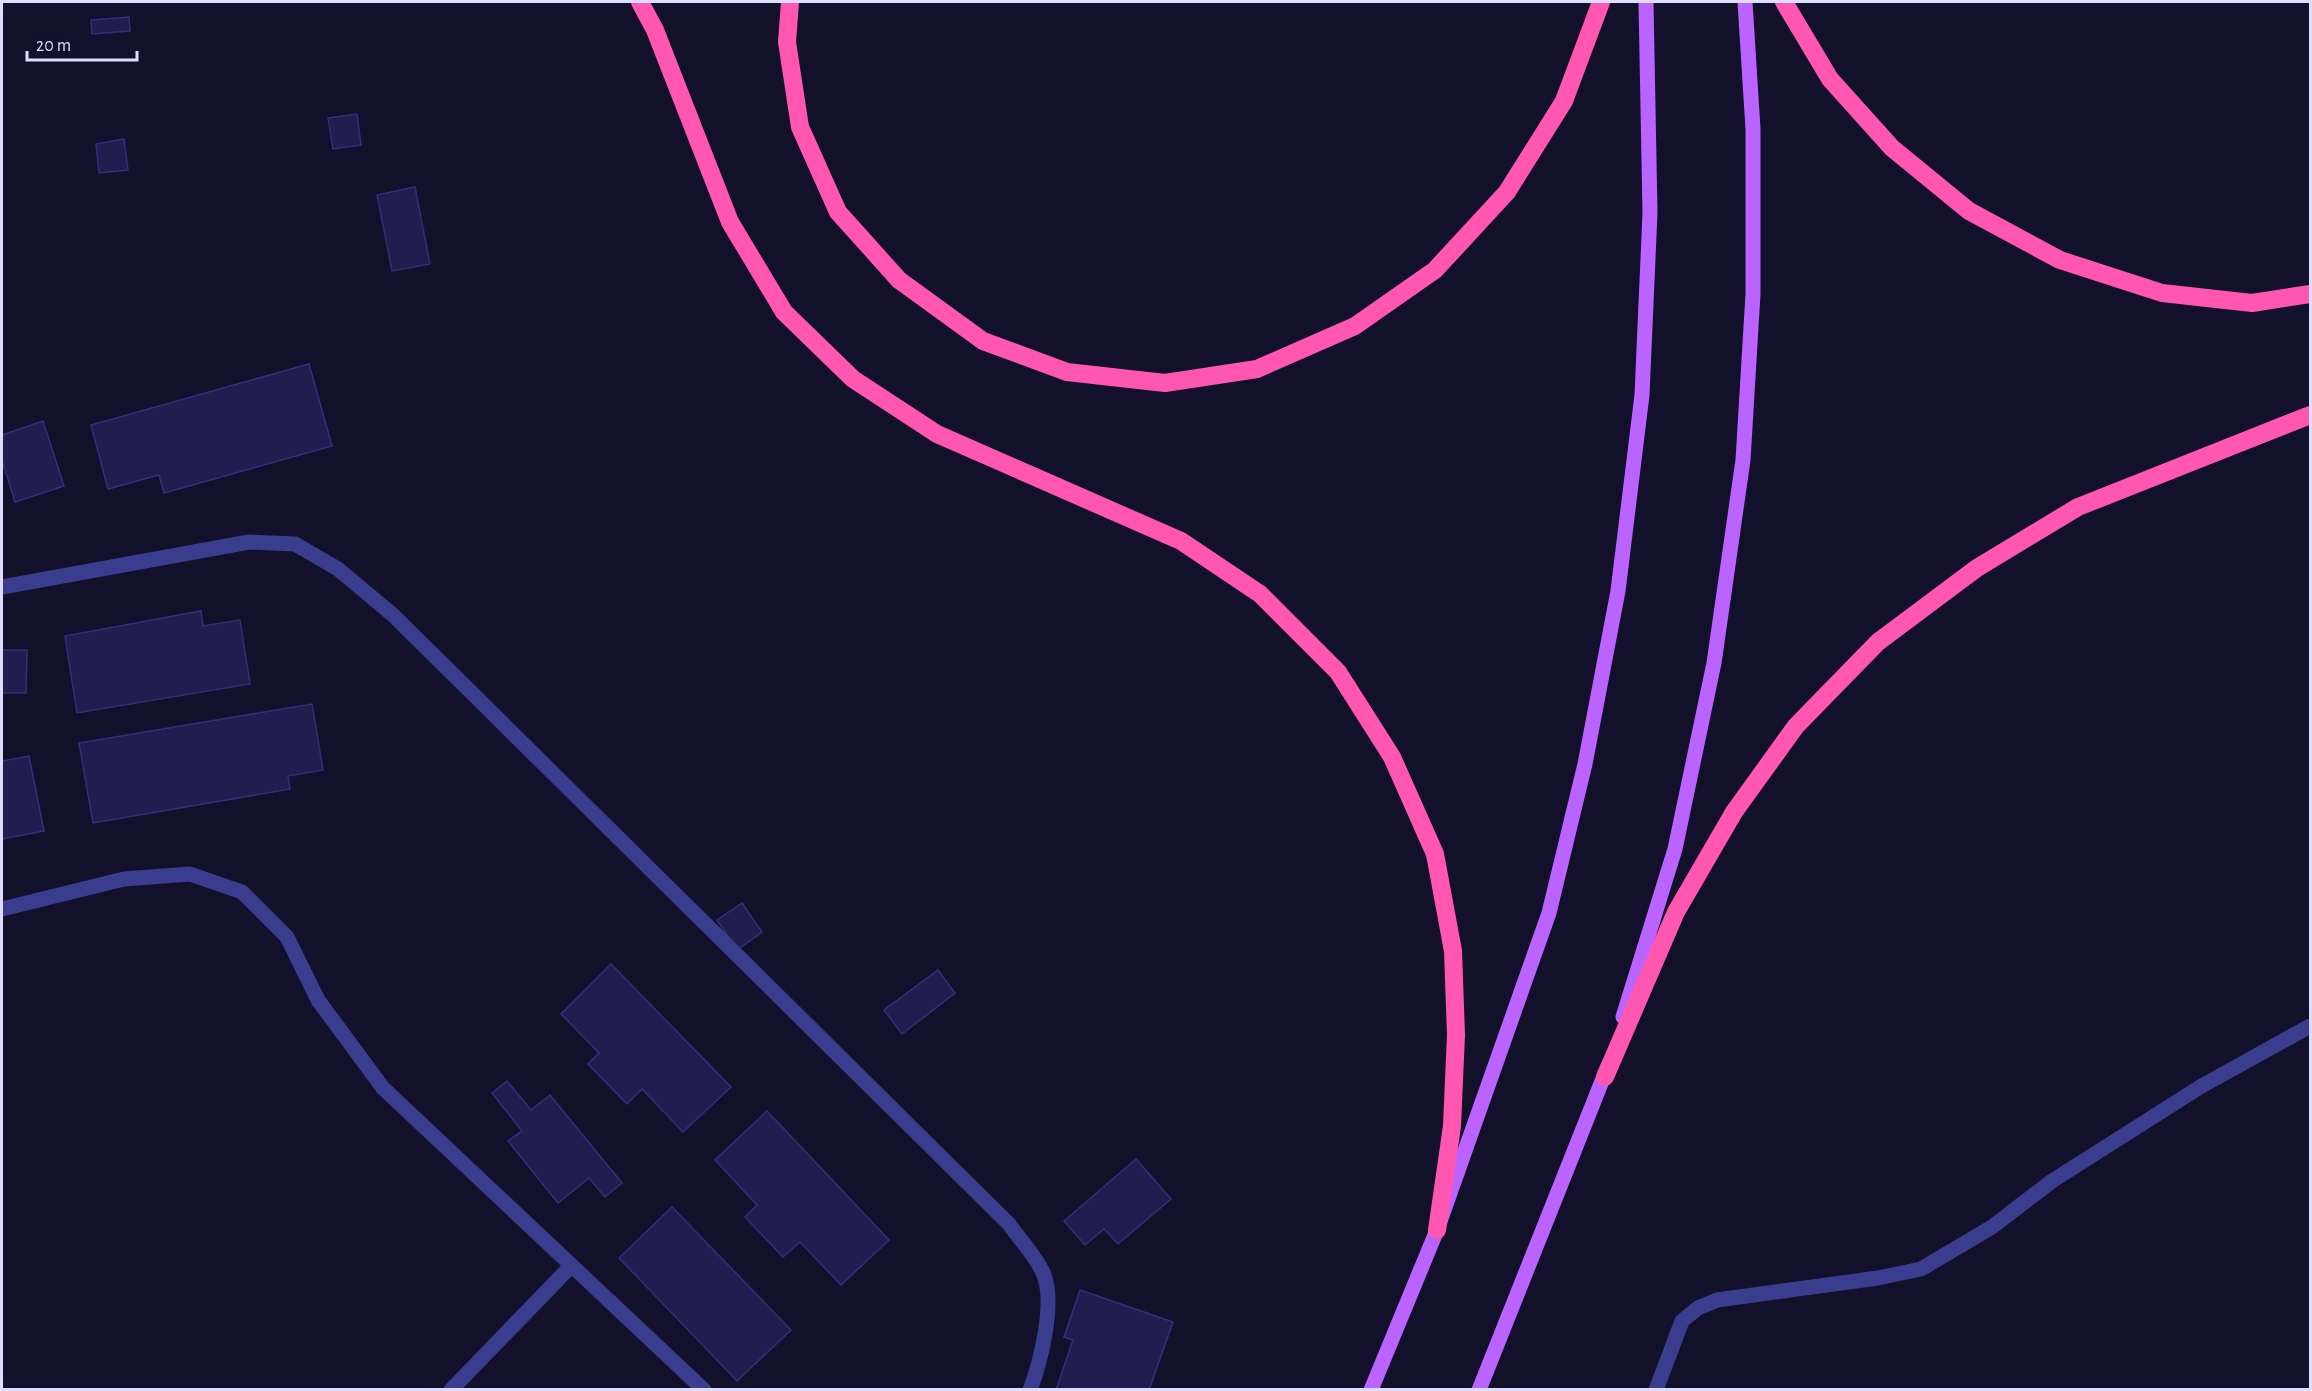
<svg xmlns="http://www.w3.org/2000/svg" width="2312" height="1391" viewBox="0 0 2312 1391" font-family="'Alegreya Sans',sans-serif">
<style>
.building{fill:#231c4e;stroke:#372d7b;stroke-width:1.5}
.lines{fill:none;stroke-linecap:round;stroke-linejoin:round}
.minor{stroke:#3a3c8d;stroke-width:15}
.major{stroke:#bb63ff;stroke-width:15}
.highway{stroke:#ff57b1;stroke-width:18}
</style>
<rect width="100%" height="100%" fill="#13102c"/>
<path class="building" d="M129,17l1,14 -38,3 -1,-14z
M357,114l4,31 -28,4 -5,-31z
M124,139l4,31 -29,3 -3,-29z
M415,187l15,77 -38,7 -15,-76z
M309,364l23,82 -168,47 -5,-18 -51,14 -17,-64z
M43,421l21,65 -49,16 -13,-42v-25z
M201,611l2,15 37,-6 10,64 -173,29 -12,-77z
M2,650h25l-1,43h-24z
M312,704l11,66 -35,6 2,13 -197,34 -14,-80z
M29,756l15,75 -42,8v-78z
M742,903l20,29 -25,18 -20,-30z
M611,964l120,123 -48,45 -41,-43 -15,15 -39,-40 11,-11 -38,-39z
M938,970l17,23 -53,41 -18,-24z
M507,1081l24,29 19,-15 72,88 -17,14 -16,-19 -31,25 -50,-62 14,-10 -30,-38z
M767,1111l122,129 -48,45 -41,-43 -17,15 -38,-40 12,-12 -42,-45z
M1136,1159l35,40 -53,45 -14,-15 -19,16 -21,-24z
M672,1207l119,123 -54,51 -118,-123z
M1080,1290l93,32 -24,68h-93l17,-50 -9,-3z"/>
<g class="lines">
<path class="minor" d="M2,587l247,-45 46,2 43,25 55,46 616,609c11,16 28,33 35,51 11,29 -3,86 -14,115
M2,909l122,-30 66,-5 52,18 45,45 31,63 65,88 321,302
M451,1390l120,-124
M1656,1390l26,-69 16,-13 19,-8 161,-22 43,-9 71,-42 60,-46 148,-94 110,-61"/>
<path class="major" d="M1623,1017l52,-168 39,-186 29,-203 10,-166v-165l-8,-127
M1371,1390l66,-160 112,-317 36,-149 33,-173 24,-196 8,-182 -4,-211
M1479,1390l129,-324"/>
<path class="highway" d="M640,2l15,28 75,192 54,90 69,67 84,55 244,107 79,53 78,78 54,85 43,97 18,97 3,84 -4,91 -15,104
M790,2l-3,40 13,85 38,85 61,68 84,61 84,31 98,11 92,-14 98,-43 80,-56 72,-78 57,-91 37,-99
M1784,2l46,77 62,69 77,63 91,49 102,33 90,10 58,-9
M1605,1077l71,-165 58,-100 62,-86 82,-84 99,-74 101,-61 232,-92"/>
</g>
<rect width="2312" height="1391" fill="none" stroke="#dedcff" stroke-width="6"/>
<path d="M27 51v9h110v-9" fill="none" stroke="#dedcff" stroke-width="3"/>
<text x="36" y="51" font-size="18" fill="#dedcff" stroke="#13102c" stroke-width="4.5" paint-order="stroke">20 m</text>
</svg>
